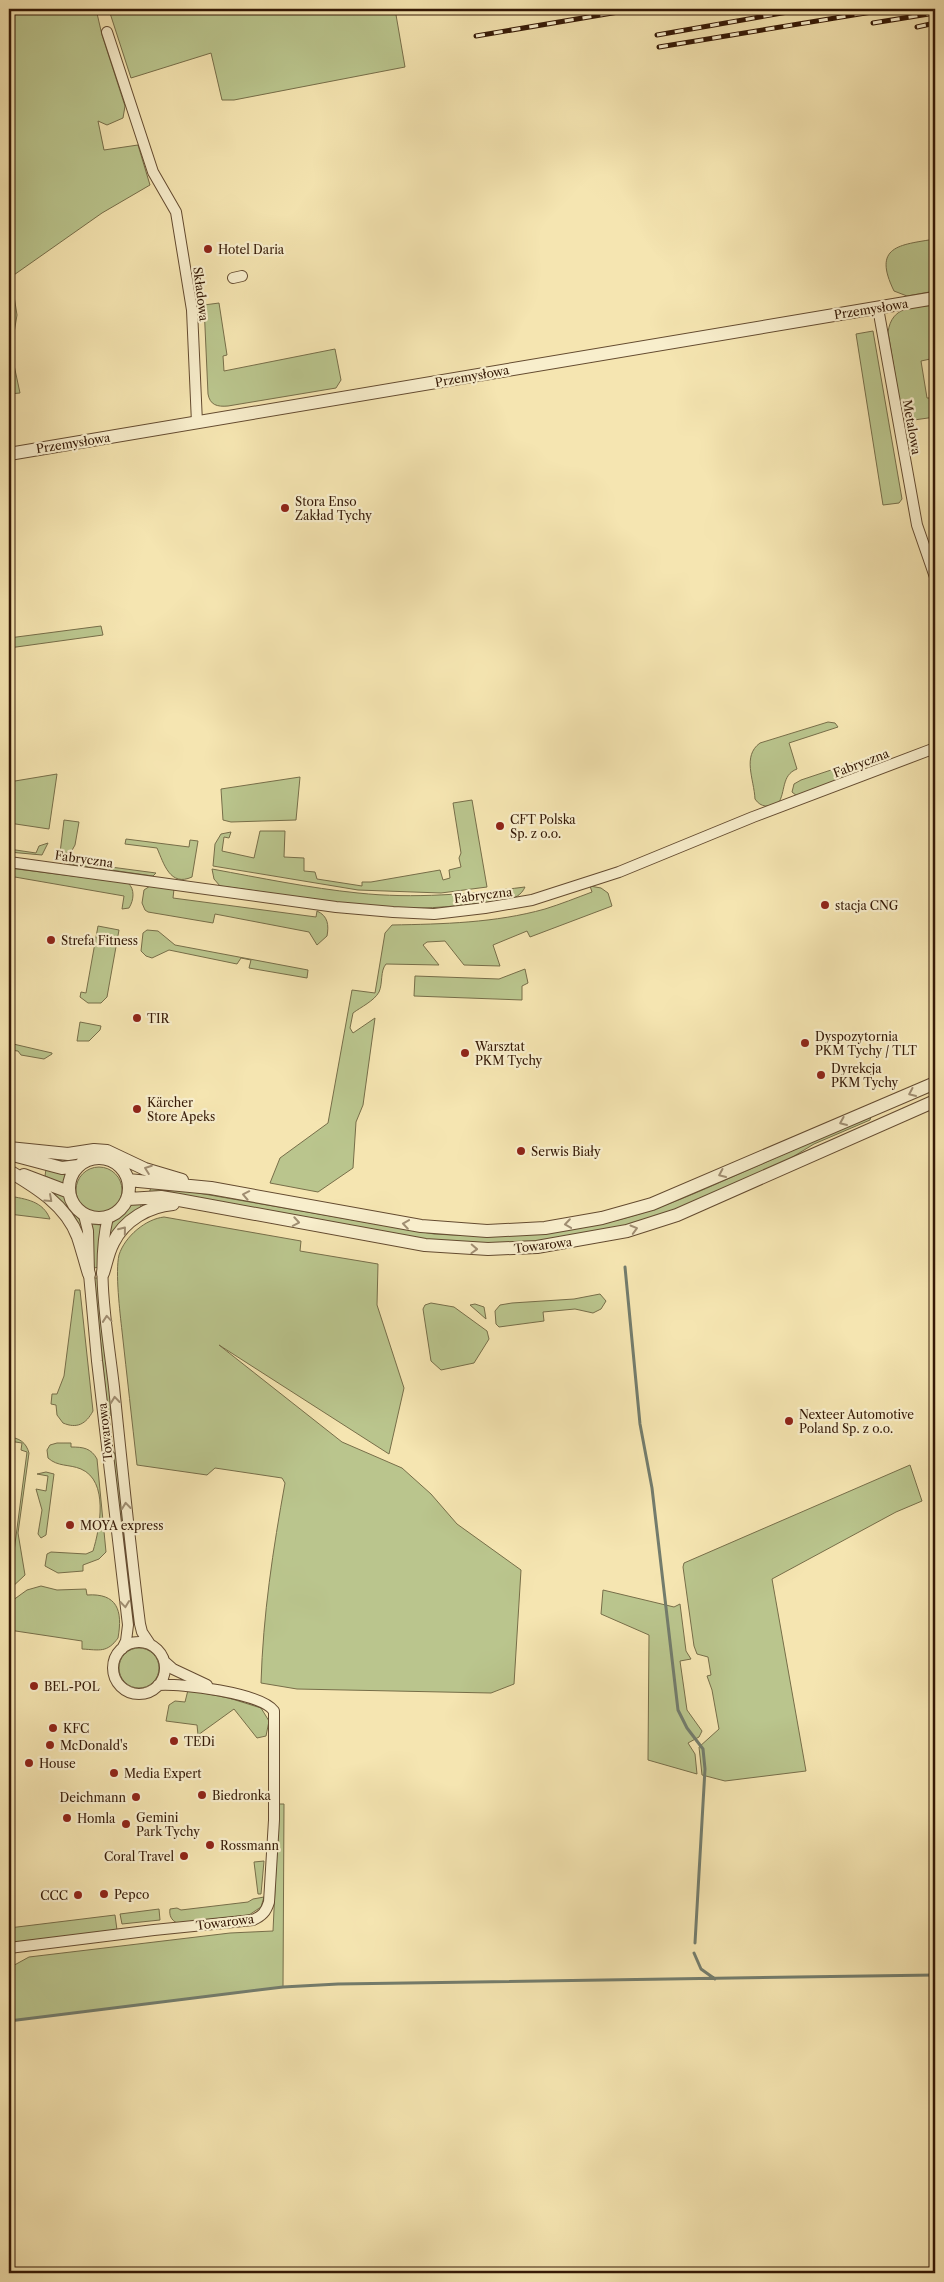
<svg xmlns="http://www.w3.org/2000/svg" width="944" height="2282" viewBox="0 0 944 2282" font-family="'Libre Caslon Text',serif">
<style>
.green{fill:#bac58d;stroke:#776e49}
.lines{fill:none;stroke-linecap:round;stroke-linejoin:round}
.stream{stroke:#737c6c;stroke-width:3}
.minor-casing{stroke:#644b30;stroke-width:12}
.tertiary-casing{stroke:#644b30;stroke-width:14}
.minor{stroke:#f8eecc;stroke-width:10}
.tertiary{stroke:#f8eecc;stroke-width:12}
.rail-casing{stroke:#341805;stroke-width:5}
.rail{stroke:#f8eecc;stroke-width:3;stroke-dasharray:9;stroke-linecap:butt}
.oneway{stroke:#a08e72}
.poi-dot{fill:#8f2418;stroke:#f8eecc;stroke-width:2}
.labels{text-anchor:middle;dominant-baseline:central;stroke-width:4.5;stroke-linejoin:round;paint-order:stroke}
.poi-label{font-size:12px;fill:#341805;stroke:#f8eecc;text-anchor:start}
.street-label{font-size:12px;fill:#341805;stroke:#f8eecc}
</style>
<rect width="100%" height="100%" fill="#f5e5b1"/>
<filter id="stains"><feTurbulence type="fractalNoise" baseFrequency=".004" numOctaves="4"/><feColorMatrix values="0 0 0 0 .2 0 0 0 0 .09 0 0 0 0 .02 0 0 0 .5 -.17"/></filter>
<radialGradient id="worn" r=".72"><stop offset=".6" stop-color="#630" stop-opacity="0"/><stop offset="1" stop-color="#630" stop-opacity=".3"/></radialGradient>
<path class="green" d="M9,9h87l6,26 23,71 -2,12 -16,7 -9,-4 6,29 34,-5 12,40 -48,28 -91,64 6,38 -6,36 9,42 -11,1z
M395,9l10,58 -171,33h-12l-11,-47 -80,25 -22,-68z
M935,239v52l-28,5 -13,-5c-22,-45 5,-46 41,-52z
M219,303l8,52 -4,1 1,15 111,-22 6,31 -5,8 -108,18c-11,1 -18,-1 -20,-12l-4,-89z
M935,305v53l-14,3 6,37h5l3,19 -21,3 3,25 -10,2 -19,-115c4,-27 25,-24 47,-27z
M873,331l29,168 -3,4 -16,2 -27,-171z
M101,626l2,9 -94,13v-10z
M828,722l7,1 3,4 -49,16 8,26c-16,6 -11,23 -19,35 -9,3 -17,4 -23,-5 -1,-20 -13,-43 5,-56z
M858,761l6,2 -1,8 -66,25 -5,-4 2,-8 7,-4z
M57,774l-8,55 -40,-6v-41z
M300,777l-4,43 -65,2 -8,-2 -2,-31z
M472,800l15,87 -46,6 -83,-3 -145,-24 2,-22 6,-10 10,-2 -2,6 -5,-1 -2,14 32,7 6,-27h25l-1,26 20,1v13l11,1 2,7 45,7v-4h9l69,-12 3,10 7,-2 -1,-8 12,-3 -2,-9 2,-5 -8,-50z
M64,820l15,2 -4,23 -4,7 -11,1z
M126,839l63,8 1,-7 8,1 -6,36c-22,10 -28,-13 -35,-29l-32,-4z
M48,843l-6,12 -33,-3v-3l27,4 3,-7z
M70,862h3l83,11 -3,3 -84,-12z
M9,868l119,15c7,6 6,17 1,25l-7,1 2,-13 -115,-20z
M212,869c49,9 97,19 146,24 56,6 112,1 167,-6 -7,16 -28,14 -43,16 -33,4 -66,7 -100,4 -54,-4 -108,-14 -162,-21l-6,-7z
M150,886l24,3 -1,9 143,19 1,-6c11,5 12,14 10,25l-10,9 -8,-13 -94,-18 -2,9 -65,-11 -3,-2 -3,-7 2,-13z
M590,886l11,2 7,5 4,13 -82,31 -3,-6 -34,14 7,21 -36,-1 -19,-24 -18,1 -4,3 16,20 -53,-1c-6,7 -3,19 -7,28 -5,9 -18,15 -26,21l-3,15 3,5 22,-15 -12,87 -7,17 -3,46 -35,24 -48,-9 10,-25 48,-35 24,-133 23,3 10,-60 7,-8c51,-1 103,-2 153,-16 16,-5 31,-11 47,-17z
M98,926l21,4 -12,67 -6,6h-13l-8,-6 1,-5 5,1z
M147,930l11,1 17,14 133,25 -1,8 -58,-10 2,-8 -10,-2 -4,6 -68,-14 -17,8 -6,-2 -5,-5 2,-18z
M525,969l3,14 -6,3v14l-108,-4 1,-20 84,3z
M80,1022l21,4 -1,4 -11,11h-12z
M9,1043l43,10v1l-8,5 -23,-4 -3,-4 -9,-1z
M871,1117l-1,3 -56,24 -28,17 -117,51 -40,13 -56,12 -56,6h-38l-46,-2 -284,-48 3,-8 282,49c65,4 131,1 195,-17 36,-10 69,-25 103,-40 46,-20 92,-41 139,-60z
M76 1190a23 23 0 1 1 46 0a23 23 0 1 1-46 0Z
M46,1169l22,4 -3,12 -20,-9z
M43,1184l22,12 16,26 2,10z
M9,1196c17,3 34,5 41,23l-41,-5z
M142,1201l-2,8 -31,31 1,-15 23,-21z
M164,1217l137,24 -1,10 78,13 -1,41 27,83 -15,66 -170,-109 123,97 60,26 29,26 26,30 64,46 -7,114 -23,9 -194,-4 -36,-6c2,-68 12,-134 24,-200l-3,-5 -67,-10 -8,7 -70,-10c-5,-44 -10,-89 -15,-134 -2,-18 -7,-59 -3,-76 6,-19 27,-36 45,-38z
M91,1224l10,1 -2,42 -5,1z
M94,1278h5l12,126 -1,12 -2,-1z
M75,1290h5l13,121c-7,13 -16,18 -30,12l-6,-8 -1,-10 -5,-1 1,-10h5l7,-18z
M600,1294l6,7 -5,8 -8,4 -18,-4 -32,3 1,9 -45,6 -3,-3 -1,-13 5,-6 12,-2 62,-4z
M431,1303l23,4 33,24 2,8 -15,24 -33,7 -10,-9 -8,-52 2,-4z
M475,1304l9,3 2,12 -16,-14z
M9,1437c10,1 17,5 20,16l-11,80 7,42 -16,15 18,-138 -6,-2 1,-7 -13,-2z
M57,1443h14v4c12,0 20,1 26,12l9,93 -7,7 -16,6v6l-25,2 -13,-7 2,-12 4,-2 35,2 7,-3c7,-23 16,-70 -12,-82 -12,-5 -23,-2 -33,-11l-1,-8 3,-5z
M112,1451l2,1 3,9 10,100 9,58 -5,1z
M910,1465l12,36 -26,11 -124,67 34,192 -81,10 -23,-6 -3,-28 20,-18 -7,-39 -5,-14 4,-1 -3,-18 -11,-3 -3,-8 -11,-79 1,-4z
M46,1472l8,2 -8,61 -5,3 -3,-4 4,-24 -6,-21 10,2 2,-15 -11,-2z
M41,1586l16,4 29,-1 1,6c30,-2 36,15 31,43 -11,15 -18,12 -36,11v-8l-73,-11v-27l18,-13z
M603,1590l71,17 6,-3 6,47 5,8 -11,2 7,49 15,21 -3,6 -11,6 7,11 2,20 -49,-14 1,-125 -48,-21z
M119 1668a20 20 0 1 1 40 0a20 20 0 1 1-40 0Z
M188,1690l41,8 32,10 8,13 -3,15 -9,2 -23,-29 -36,26 -1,-10 -31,-4 3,-16 6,-4 10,1z
M279,1804h5l-1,183 -274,34v-53l20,-11 201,-24 43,-2z
M264,1861l-3,33h-3l-4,-32z
M264,1897l-3,10 -12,8 -72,8c-6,-3 -8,-8 -7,-14l7,-1 4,2 67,-8 5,-3z
M159,1909l1,11 -38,4 -2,-10z
M115,1915l2,15 -108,13v-15z"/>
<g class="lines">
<path class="stream" d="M625,1267l15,157 12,64 26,222 9,18 16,21 2,20 -10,174
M694,1953l7,16 14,10
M9,2021l274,-34 55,-3 597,-9"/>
<defs>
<path id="minor" d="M107,32l46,140 23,40 16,98 5,113
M233,278l9,-2
M878,308l39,217 18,52
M9,862l327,45 57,5 41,2 51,-6 47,-8 87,-28 134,-55 182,-69
M84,1215l4,16 1,43 8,87 31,264 -2,16 -4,8
M108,1217c-13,52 0,117 6,170 8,79 16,158 26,237l2,8 8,12
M113 1668a26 26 0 1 1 52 0a26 26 0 1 1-52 0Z
M164,1661l9,8 34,16
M9,1948l145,-18 99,-10c9,-4 13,-8 16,-18l5,-82v-109c-13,-18 -93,-28 -116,-26"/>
<path id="tertiary" d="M9,454l926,-156
M9,1148l59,6 26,-4 13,1 38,18 37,11
M9,1154l53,14 16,-2
M69 1188a30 30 0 1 1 60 0a30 30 0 1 1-60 0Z
M9,1171c27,16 57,34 69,66 4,12 7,24 11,37
M24,1175l45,17
M128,1180l83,8 210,38 66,5 58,-3 57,-10 50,-14 283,-121
M128,1199l33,-2 18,3 246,45 63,4 49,-2 90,-16 50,-16 258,-114
M103,1273c3,-9 5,-21 10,-30 11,-23 36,-37 60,-39"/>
</defs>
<use href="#minor" class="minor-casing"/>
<use href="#tertiary" class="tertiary-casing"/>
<use href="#minor" class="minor"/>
<use href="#tertiary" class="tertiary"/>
<defs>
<path id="rail" d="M825,12l19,-3
M873,23l62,-10
M917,27l18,-4
M657,35l148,-26
M476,36l160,-27
M659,47l231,-38"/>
</defs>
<use href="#rail" class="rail-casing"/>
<use href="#rail" class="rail"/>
</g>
<defs><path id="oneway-chevron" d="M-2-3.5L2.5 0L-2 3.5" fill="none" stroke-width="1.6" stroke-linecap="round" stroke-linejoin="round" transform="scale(1.25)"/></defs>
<g class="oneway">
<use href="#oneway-chevron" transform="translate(912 1093) rotate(156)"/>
<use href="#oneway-chevron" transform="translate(843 1122) rotate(157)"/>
<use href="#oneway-chevron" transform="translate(148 1169) rotate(-160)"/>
<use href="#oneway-chevron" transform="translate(722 1174) rotate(156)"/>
<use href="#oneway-chevron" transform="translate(246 1195) rotate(-169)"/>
<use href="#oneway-chevron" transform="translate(49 1199) rotate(42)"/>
<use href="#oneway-chevron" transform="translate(296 1222) rotate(10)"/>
<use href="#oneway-chevron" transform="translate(406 1224) rotate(-172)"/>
<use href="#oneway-chevron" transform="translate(568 1224) rotate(172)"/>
<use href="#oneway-chevron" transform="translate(634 1229) rotate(-16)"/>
<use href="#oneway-chevron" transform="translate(123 1230) rotate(-51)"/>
<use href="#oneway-chevron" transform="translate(474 1249) rotate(2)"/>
<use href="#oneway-chevron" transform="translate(107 1319) rotate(-95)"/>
<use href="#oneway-chevron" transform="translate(115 1400) rotate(-96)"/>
<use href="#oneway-chevron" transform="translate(126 1506) rotate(-96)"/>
<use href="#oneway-chevron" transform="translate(125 1604) rotate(84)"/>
</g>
<g class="poi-dot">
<circle cx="208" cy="249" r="5"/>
<circle cx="285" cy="508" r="5"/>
<circle cx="500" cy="826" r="5"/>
<circle cx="825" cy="905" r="5"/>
<circle cx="51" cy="940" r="5"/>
<circle cx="137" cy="1018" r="5"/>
<circle cx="805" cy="1043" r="5"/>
<circle cx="465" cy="1053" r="5"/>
<circle cx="821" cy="1075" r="5"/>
<circle cx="137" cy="1109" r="5"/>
<circle cx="521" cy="1151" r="5"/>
<circle cx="789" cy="1421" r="5"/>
<circle cx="70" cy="1525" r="5"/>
<circle cx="34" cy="1686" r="5"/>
<circle cx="53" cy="1728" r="5"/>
<circle cx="174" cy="1741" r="5"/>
<circle cx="50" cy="1745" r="5"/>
<circle cx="29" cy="1763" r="5"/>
<circle cx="114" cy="1773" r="5"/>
<circle cx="202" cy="1795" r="5"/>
<circle cx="136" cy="1797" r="5"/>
<circle cx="67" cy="1818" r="5"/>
<circle cx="126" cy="1824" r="5"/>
<circle cx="210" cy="1845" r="5"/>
<circle cx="184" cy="1856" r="5"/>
<circle cx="104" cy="1894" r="5"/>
<circle cx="78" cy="1895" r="5"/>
</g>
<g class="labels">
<g class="poi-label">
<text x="218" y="249">Hotel Daria</text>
<text x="295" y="501">Stora Enso<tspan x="295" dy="14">Zakład Tychy</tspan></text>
<text x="510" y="819">CFT Polska<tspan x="510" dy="14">Sp. z o.o.</tspan></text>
<text x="835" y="905">stacja CNG</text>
<text x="61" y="940">Strefa Fitness</text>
<text x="147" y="1018">TIR</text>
<text x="815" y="1036">Dyspozytornia<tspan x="815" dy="14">PKM Tychy / TLT</tspan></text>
<text x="475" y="1046">Warsztat<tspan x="475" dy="14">PKM Tychy</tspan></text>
<text x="831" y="1068">Dyrekcja<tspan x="831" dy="14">PKM Tychy</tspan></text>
<text x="147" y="1102">Kärcher<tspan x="147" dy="14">Store Apeks</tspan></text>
<text x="531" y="1151">Serwis Biały</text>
<text x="799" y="1414">Nexteer Automotive<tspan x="799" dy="14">Poland Sp. z o.o.</tspan></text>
<text x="80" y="1525">MOYA express</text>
<text x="44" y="1686">BEL-POL</text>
<text x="63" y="1728">KFC</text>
<text x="184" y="1741">TEDi</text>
<text x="60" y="1745">McDonald's</text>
<text x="39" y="1763">House</text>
<text x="124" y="1773">Media Expert</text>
<text x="212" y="1795">Biedronka</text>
<text x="126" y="1797" text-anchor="end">Deichmann</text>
<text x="136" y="1817">Gemini<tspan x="136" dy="14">Park Tychy</tspan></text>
<text x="77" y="1818">Homla</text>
<text x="220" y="1845">Rossmann</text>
<text x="174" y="1856" text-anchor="end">Coral Travel</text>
<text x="114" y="1894">Pepco</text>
<text x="68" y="1895" text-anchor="end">CCC</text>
</g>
<g class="street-label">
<text transform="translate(201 294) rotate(83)">Składowa</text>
<text transform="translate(871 309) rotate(-9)">Przemysłowa</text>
<text transform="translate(472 376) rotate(-10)">Przemysłowa</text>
<text transform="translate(912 427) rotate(80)">Metalowa</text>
<text transform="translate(73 443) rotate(-9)">Przemysłowa</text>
<text transform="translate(861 763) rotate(-21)">Fabryczna</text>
<text transform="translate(84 859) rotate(8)">Fabryczna</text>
<text transform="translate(483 895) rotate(-7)">Fabryczna</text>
<text transform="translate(543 1245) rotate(-7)">Towarowa</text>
<text transform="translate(105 1432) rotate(-96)">Towarowa</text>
<text transform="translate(225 1922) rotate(-7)">Towarowa</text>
</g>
</g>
<rect width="944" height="2282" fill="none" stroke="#f5e5b1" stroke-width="30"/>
<rect x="10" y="10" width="924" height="2262" fill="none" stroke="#341805" stroke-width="2.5"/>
<rect x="15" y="15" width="914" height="2252" fill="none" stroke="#341805"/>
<rect width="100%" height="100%" filter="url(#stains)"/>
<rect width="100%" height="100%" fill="url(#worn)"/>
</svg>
